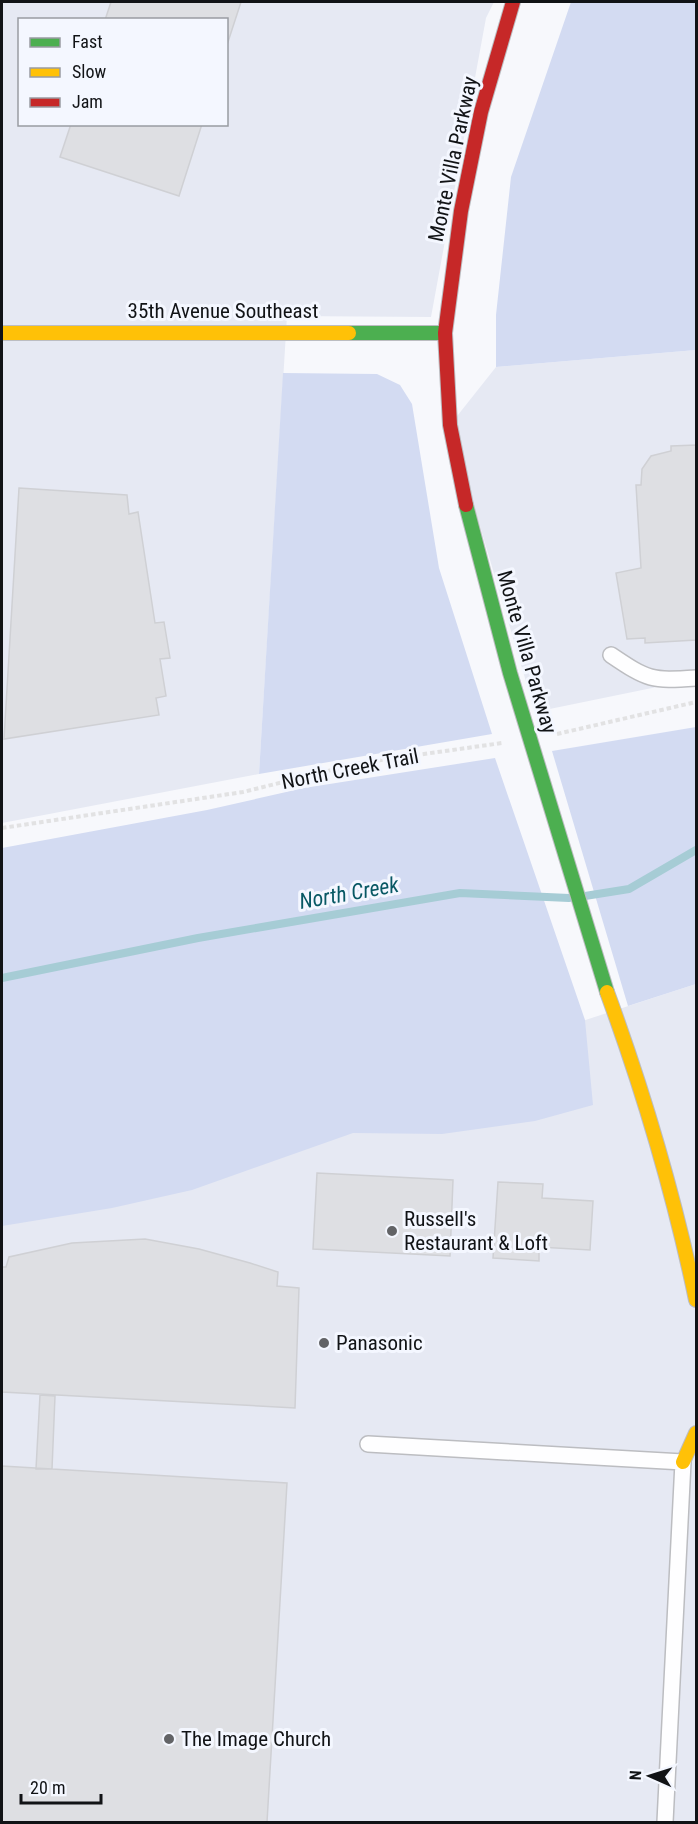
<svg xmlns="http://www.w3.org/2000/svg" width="698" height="1824" viewBox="0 0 698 1824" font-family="'Roboto Condensed',sans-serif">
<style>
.built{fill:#e6e9f3;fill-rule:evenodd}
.green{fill:#d3dbf2}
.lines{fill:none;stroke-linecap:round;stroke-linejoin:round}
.stream{stroke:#a6ccd5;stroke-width:8}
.building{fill:#dedfe3;stroke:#cfd0d4;stroke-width:1.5}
.lane-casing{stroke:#bcbdc1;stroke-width:18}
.fast-casing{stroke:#bcbdc1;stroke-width:16}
.slow-casing{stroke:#bcbdc1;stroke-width:16}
.jam-casing{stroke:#bcbdc1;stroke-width:16}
.path{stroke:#e2e2e3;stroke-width:4;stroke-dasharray:4.5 3;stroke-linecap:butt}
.lane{stroke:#fefeff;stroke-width:15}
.fast{stroke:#4caf50;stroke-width:14}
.slow{stroke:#ffc107;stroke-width:14}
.jam{stroke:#c62828;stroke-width:14}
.poi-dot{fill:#626366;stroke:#f4f7ff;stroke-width:2}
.labels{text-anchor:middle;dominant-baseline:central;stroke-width:6;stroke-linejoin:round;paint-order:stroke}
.street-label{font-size:21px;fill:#111316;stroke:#f4f7ff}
.poi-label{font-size:21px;fill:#111316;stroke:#f4f7ff;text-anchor:start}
.water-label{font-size:22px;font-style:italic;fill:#085864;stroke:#f4f7ff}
</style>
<rect width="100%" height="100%" fill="#f7f8fc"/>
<path class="built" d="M2,2h492l-8,16 -55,299 -144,-1 -28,458 -257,49zM20,20h206v104h-206z
M696,350v329l-161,33 -85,-287 46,-58z
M696,984v838h-694v-612z"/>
<path class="green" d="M571,2h125v348l-200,17v-52l15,-138z
M283,373l94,1 23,11 12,19 27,164 53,166 -233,40z
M696,727v257l-68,22 -76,-255z
M495,758l90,262 8,85 -58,16 -93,13 -89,-1 -161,57 -80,18 -110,18v-378l205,-38 97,-22z"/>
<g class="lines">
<path class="stream" d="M585,896l44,-7 67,-39
M2,978l196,-40 262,-45 109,5"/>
</g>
<path class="building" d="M111,2h130l-15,46v-28h-121z
M71,124h131l-23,72 -119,-39z
M696,445v195l-51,3v-5l-18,1 -11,-66 25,-5 -5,-83h5l1,-16 9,-13 20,-5v-5z
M19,488l108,7 2,19 9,-2 17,111 9,-1 6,36 -10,1 6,37 -10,2 3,17 -155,24z
M317,1173l136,7 -3,76 -137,-7z
M498,1182l45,2 -1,14 51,3 -3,49 -51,-3v14l-46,-3z
M145,1239l54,10 51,14 28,9 -1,14 22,2 -4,120 -293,-16v-125h4l3,-10 63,-14z
M40,1395l15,1 -3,73h-16z
M2,1466l285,17 -20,339h-265z"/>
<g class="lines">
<defs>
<path id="lane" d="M611,655c37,25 40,26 85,23
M368,1444l315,18 -18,360"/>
<path id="fast" d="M349,333h96
M466,505l44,168 97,319"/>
<path id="slow" d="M2,333h347
M607,992c37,101 67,203 89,308
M683,1462l13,-29"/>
<path id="jam" d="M466,505l-16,-80 -5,-92 16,-122 20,-99 32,-110"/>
</defs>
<use href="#lane" class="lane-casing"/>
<use href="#fast" class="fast-casing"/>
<use href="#slow" class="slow-casing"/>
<use href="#jam" class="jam-casing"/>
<path class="path" d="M557,734l139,-32
M2,828l241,-36 117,-29 142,-20"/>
<use href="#lane" class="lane"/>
<use href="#fast" class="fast"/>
<use href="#slow" class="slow"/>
<use href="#jam" class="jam"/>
</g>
<g class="poi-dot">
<circle cx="392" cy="1231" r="6"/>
<circle cx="324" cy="1343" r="6"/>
<circle cx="169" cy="1739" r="6"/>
</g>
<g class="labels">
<g class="street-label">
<text transform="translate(453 159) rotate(-78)">Monte Villa Parkway</text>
<text x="223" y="311">35th Avenue Southeast</text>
<text transform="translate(527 652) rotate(74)">Monte Villa Parkway</text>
<text transform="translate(350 769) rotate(-11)">North Creek Trail</text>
</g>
<g class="poi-label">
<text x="404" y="1219">Russell's<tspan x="404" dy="24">Restaurant &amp; Loft</tspan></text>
<text x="336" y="1343">Panasonic</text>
<text x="181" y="1739">The Image Church</text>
</g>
<g class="water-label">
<text transform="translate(349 893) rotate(-10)">North Creek</text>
</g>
</g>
<rect width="698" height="1824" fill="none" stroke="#111316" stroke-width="6"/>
<rect x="18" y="18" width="210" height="108" fill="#f4f7ff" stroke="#999ca2" stroke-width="1.5"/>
<rect x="30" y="38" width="30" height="9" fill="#4caf50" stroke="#999ca2" stroke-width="1.5"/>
<text x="72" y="48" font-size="18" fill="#111316">Fast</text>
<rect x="30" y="68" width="30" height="9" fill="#ffc107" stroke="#999ca2" stroke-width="1.5"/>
<text x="72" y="78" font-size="18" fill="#111316">Slow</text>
<rect x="30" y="98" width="30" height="9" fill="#c62828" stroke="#999ca2" stroke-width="1.5"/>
<text x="72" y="108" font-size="18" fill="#111316">Jam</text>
<g transform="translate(650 1776) rotate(273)" stroke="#f4f7ff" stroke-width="4.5" paint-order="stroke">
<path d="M0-4.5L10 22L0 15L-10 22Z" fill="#111316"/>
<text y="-9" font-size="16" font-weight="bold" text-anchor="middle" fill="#111316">N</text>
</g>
<path d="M21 1794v9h80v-9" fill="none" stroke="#111316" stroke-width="3"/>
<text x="30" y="1794" font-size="18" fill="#111316" stroke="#f4f7ff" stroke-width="4.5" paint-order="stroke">20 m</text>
</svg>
